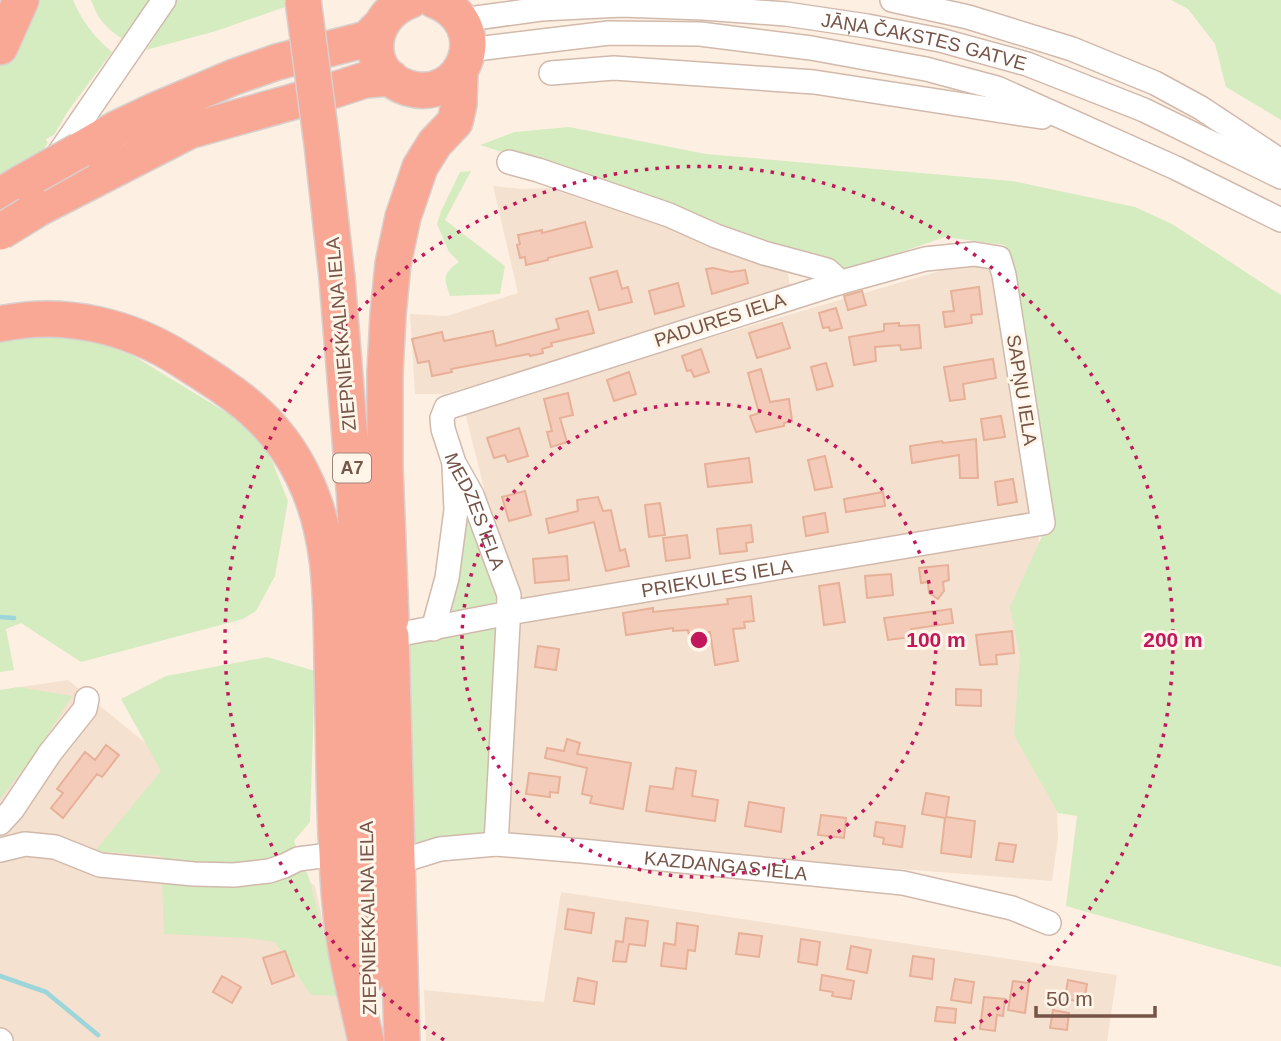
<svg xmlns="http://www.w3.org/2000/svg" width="1281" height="1041" viewBox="0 0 1281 1041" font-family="Helvetica,sans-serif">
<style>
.residential{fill:#f5e1d0}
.green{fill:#d5ebc0}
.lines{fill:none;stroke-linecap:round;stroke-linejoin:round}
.stream{stroke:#9cd5da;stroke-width:4.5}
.building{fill:#f4cbb9;stroke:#e7b098;stroke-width:2}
.minor-casing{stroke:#d1b9ac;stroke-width:26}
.highway-casing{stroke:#d9cfcc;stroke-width:38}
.minor{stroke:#fff;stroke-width:23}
.highway{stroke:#faa896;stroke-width:35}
.highway-bridge-casing{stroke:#d9cfcc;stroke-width:38;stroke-linecap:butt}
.highway-bridge{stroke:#faa896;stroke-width:35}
.ring{fill:none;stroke:#c2185b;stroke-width:3.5;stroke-dasharray:3.5 7}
.labels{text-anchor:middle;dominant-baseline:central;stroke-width:6;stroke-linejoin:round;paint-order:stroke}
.shield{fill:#fff5e9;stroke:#9f8478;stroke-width:2}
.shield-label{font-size:18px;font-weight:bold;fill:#765448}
.street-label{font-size:19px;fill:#765448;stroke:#fff5e9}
.centre{fill:#c2185b;stroke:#fff5e9;stroke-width:3.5}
.ring-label{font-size:21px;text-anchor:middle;font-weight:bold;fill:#c2185b;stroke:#fff5e9;stroke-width:6;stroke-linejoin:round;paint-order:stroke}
</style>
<rect width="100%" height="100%" fill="#fdf0e2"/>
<path class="residential" d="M493,186l29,3 27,-1 238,80 4,23 -347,103h-29l-5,-80 37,2 71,-23z
M995,255l41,257 16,162 6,164 -6,43 -481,-38 -71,-8 18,-213 -54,-213z
M68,680l117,95 130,111 25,113 6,13 1,29h-347v-351z
M561,892l556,83 -10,66h-681l-2,-51 120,12z"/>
<path class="green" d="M31,0h42c9,21 21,37 39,52l-44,59 -14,24 -8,4 1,3 2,-1 -9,14 -40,24v-112z
M91,0h61l-28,40c-19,-13 -25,-19 -33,-40z
M176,0h111l1,6 -72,25 -70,19 10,-15 -3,-3z
M1171,0h110v120l-55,-33 -11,-43 -27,-35z
M569,127l137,27 306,27 123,26 37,17 109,71v672l-215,-61 11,-90 -19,-3 -44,-78 6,-79 -10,-49 33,-73 -26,-242 -12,-47 -60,-8 -102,35 -191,-73 -172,-54 35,-13z
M471,171l-26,49 60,46 -5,28 -50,2c-6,-18 -8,-22 9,-34l-10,-10 -12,-28 4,-13 19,-39z
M77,335l55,20 118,72 22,34 16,40 -13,75 -19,35 -13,8 -162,43 -60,-39 -15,6 8,41 -14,2v-331l16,-5z
M463,491l37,98 -3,10 -7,8 -40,9 -7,-9z
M488,624l8,6 -9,205 -67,10 -8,-7 -10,-190 11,-9z
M267,657l48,14 -5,151 -16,19 15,37 31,118 -29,-1 -36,-53 -28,-4 -83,-4 -3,-78 -66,-5 66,-80 -40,-72 45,-23z
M19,687l53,9 -37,58 -35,45v-109z"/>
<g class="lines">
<path class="stream" d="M0,617l14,1
M0,976l46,16 52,43"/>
</g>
<path class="building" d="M585,222l7,25 -44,11v2l-22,5 -1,-8 -5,1 -3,-13 3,-1 -2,-9 24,-5v3z
M713,268l18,4 14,-2 3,13 -36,11 -6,-25z
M617,271l5,18 6,-2 4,15 -33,8 -9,-32z
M678,283l6,23 -29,8 -6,-23z
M979,287l3,27 -11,1 1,8 -27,4 -2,-15 11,-1 -3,-20z
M862,291l4,14 -18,5 -4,-14z
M836,308l6,20 -12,3 -1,-4 -6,1 -4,-15z
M588,311l6,22 -43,10 1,3 -10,3 1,4 -13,3 -1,-2 -78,15 1,3 -20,4 -3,-15 -11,2 -6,-24 30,-7 2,9 49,-10 3,15 63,-17 -3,-10z
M782,323l8,25 -33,10 -8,-25z
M899,323v3l20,-1 2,23 -20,2 -1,-5 -25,2 1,14 -22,4 -5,-28 35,-6v-7z
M701,349l8,23 -15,5 -3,-7 -4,1 -5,-15z
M993,359l3,19 -33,6 2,15 -15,2 -6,-34z
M826,363l7,23 -16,4 -6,-23z
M761,369l9,33 19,-3 3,22 -8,2v3l-28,6 -6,-16 9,-3 -11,-40z
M629,372l7,22 -22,7 -7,-21z
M568,393l5,22 -13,3 7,24 -16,5 -4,-15 5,-1 -8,-32z
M1001,416l4,21 -21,3 -3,-21z
M519,428l9,28 -20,6 -3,-7 -11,3 -7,-20z
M976,439l2,39h-18l-1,-23 -47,8 -2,-17 32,-5 1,2z
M825,456l7,31 -17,3 -7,-30z
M749,458l3,24 -44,5 -3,-23z
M1013,479l4,23 -19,3 -3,-23z
M525,491l6,24 -22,6 -7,-24z
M883,492l2,14 -39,6 -2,-13z
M598,497l5,14 8,-1 9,41 5,-2 4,17 -23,5 -12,-49 -45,11 -3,-14 32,-8 -1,-11z
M660,503l5,32 -16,2 -4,-32z
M825,513l3,19 -22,4 -3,-19z
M751,525l2,17 -7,1 1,8 -27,3 -3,-25z
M687,535l3,23 -24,3 -3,-23z
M567,556l2,24 -34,3 -2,-24z
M948,565l1,15 -6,2 1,9 -6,8 -9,-6 -1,-11 -7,1 -2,-15z
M891,574l2,21 -26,3 -2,-22z
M839,583l6,39 -21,3 -5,-39z
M751,596l3,25 -10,1 1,6 -12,1 5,32 -23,4 -5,-33 -21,3 -1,-5 -15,1v-3l-47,7 -3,-22 30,-5v4l75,-8 -1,-5z
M951,609l2,14 -42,6 1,8 -24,3 -4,-22z
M1012,631l2,22 -18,2 1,9 -17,1 -4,-30z
M538,646l21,3 -3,21 -21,-3z
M956,689l25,1v16l-25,-1z
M567,739l13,4 -3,11 54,9 -8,46 -33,-6 2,-7 -10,-2 5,-26 -42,-10 2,-10 17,3z
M106,745l13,10 -17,22 -5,-3 -34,44 -12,-10 12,-15 -6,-4 28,-37 10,8z
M676,768l20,3 -4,25 26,4 -3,21 -69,-10 4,-25 23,3z
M529,773l31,4 -2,16 -8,-1v5l-24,-3z
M926,793l23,4 -3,20 29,4 -4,36 -30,-4 4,-35 -23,-4z
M749,802l35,6 -3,24 -36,-6z
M821,815l25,3 -2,20 -26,-3z
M876,822l29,4 -3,21 -19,-3 1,-6 -10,-2z
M999,843l17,2 -3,17 -17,-2z
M568,909l26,4 -3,20 -26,-4z
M626,918l22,3 -3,25 -16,-2 -3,18 -13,-1 3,-20 7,1z
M677,923l21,3 -3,25 -7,-1 -2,19 -25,-3 3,-23 11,2z
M739,933l23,3 -3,21 -23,-3z
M801,939l19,3 -3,23 -19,-3z
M851,946l20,4 -4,23 -20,-4z
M285,951l9,25 -22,8 -9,-26z
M913,956l21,3 -2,20 -22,-3z
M822,975l32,6 -3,18 -19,-3 1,-4 -13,-2z
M222,976l19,11 -9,16 -19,-11z
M578,978l19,4 -3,22 -20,-3z
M955,979l19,3 -3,21 -20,-3z
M1068,980l19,4 -3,18 -19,-3z
M1013,981l16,2 -4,30 -17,-3z
M984,997l21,2 -2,17 -6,-1 -2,16 -15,-2z
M937,1007l19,2 -1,14 -20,-2z
M1053,1010l16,3 -2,17 -17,-2z"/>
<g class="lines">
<defs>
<g id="minor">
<path d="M892,0l76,17 104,32 83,34 46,25 80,53"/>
<path id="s1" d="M461,20l80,-11 81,-4 81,3 83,6 81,12 73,14 87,24 117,46 137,67"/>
<path d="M468,50l141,-17 91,1 111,14 115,21 71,19 179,80 105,52"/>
<path d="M551,73l63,-5 200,14 228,35"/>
<path d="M55,159l109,-159"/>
<path d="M509,162l29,8 131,45 47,21 48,17 63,17 7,6 4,7"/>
<path d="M433,629l14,-51 9,-68 -2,-44"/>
<path id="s2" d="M391,636l118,-23 534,-90 -39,-248 -5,-17 -25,-4 -49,5 -87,24 -392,125 -4,10 1,11 11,34 18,32 37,100 -1,29 -12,220"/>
<path d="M0,823l12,-13 38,-57 35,-44 2,-10"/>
<path d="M0,850l25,-6 30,3 45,18 94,9 40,1 35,-4 15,-5 14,-7 39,-5"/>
<path id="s3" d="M398,862l42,-13 56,-5 86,7 321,32 109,25 37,15"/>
<path d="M0,1040l1,1"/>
</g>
<path id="highway" d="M411,0c-45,16 -48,74 -3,88 56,17 88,-64 26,-88
M0,47l21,-47
M80,150l36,-21 40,-19 78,-33 43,-15 90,-23 12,-12
M0,196l23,-14
M39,208l150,-77 142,-40 34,-11 26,-2
M337,278l18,223 9,217 5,257
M0,324c63,-14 129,2 182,36 52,33 93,58 121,116 29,58 28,123 29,186 2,64 1,127 5,191 1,29 3,60 8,90 5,33 14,65 21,98
M391,619l-6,-151v-96l3,-57 5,-51 10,-47 17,-50 15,-24 20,-21 4,-18 1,-33
M391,636l11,405"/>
</defs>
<use href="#minor" class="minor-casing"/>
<use href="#highway" class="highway-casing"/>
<use href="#minor" class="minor"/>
<use href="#highway" class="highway"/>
<defs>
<path id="highway-bridge" d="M303,0l19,144 15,134
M23,182l57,-32
M0,232l39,-24"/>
</defs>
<use href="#highway-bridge" class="highway-bridge-casing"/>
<use href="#highway-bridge" class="highway-bridge"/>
</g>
<g class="ring">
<circle cx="699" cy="640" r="237"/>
<path d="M444 1040A474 474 0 1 1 954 1040"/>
</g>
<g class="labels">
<rect class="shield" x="333" y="453.5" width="38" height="29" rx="5"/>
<g class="shield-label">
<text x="352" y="468">A7</text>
</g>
<g class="street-label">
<text stroke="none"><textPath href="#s1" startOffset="467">JĀŅA ČAKSTES GATVE</textPath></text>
<text transform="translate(720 320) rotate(-18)">PADURES IELA</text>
<text transform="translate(341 334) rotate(-95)">ZIEPNIEKKALNA IELA</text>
<text transform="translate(1022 390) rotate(81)">SAPŅU IELA</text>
<text stroke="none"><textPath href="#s2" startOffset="1617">MEDZES IELA</textPath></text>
<text stroke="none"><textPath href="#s2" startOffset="331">PRIEKULES IELA</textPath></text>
<text stroke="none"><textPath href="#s3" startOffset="331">KAZDANGAS IELA</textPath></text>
<text transform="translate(368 918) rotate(-91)">ZIEPNIEKKALNA IELA</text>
</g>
</g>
<circle cx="699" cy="640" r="10" class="centre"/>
<g class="ring-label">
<text x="936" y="647">100 m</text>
<text x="1173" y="647">200 m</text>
</g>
<path d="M1036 1006v10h119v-10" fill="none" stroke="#765448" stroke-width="3.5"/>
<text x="1046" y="1006" font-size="21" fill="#765448" stroke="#fff5e9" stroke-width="5" paint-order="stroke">50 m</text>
</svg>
